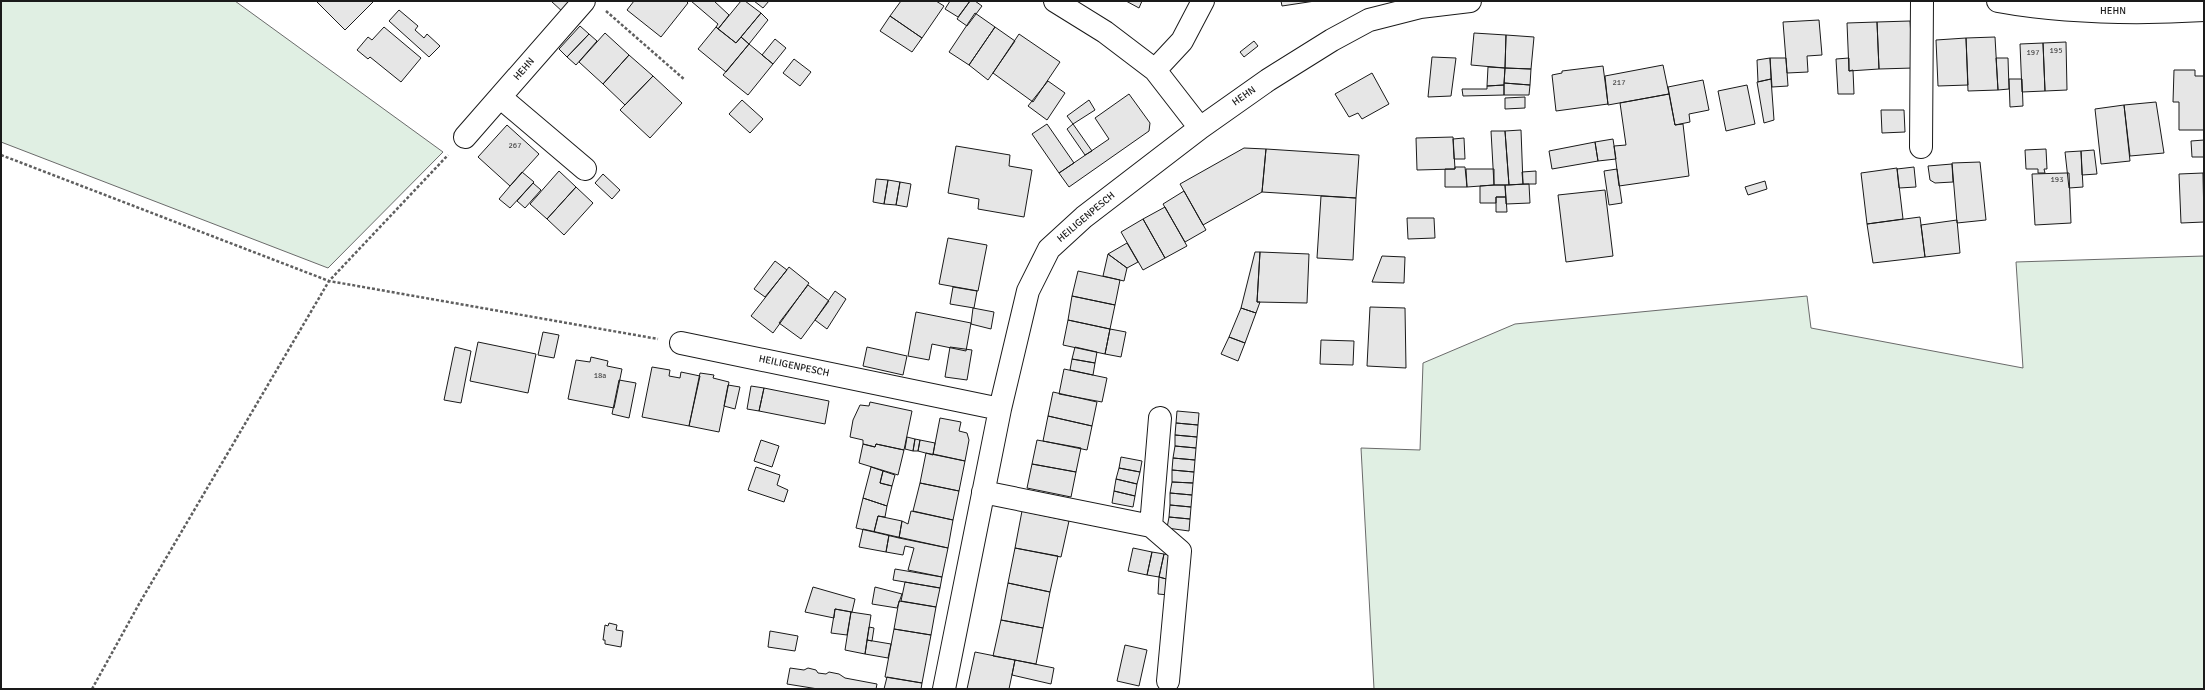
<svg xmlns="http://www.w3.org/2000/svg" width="2205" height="690" viewBox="0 0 2205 690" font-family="Signika,sans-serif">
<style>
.green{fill:#e0efe3;stroke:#6a6a6a}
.building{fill:#e6e6e6;stroke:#1a1a1a}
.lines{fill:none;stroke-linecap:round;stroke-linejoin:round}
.minor-casing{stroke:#1a1a1a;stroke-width:24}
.path{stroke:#5f5f5f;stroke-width:2.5;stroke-dasharray:3 2;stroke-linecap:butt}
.minor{stroke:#fff;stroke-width:22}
.labels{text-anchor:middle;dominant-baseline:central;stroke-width:3;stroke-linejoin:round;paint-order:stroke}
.number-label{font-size:8px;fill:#4d4d4d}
.street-label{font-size:10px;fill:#1a1a1a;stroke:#fff}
</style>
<rect width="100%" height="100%" fill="#fff"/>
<path class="green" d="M1,1h234l208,151 -115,116 -327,-126z
M2204,256v433h-830l-13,-241 59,2 3,-87 92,-39 292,-28 4,32 212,40 -7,-106z"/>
<path class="building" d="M316,1h58l-29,29z
M551,1h23l-10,12z
M634,1h52l2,2 -27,34 -34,-27z
M691,1h23l15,14 -11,14 -2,-2 2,-3z
M741,1h4l16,12 -25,30 -18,-14z
M754,1h15l-6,7z
M901,1h35l8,5 -22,32 -32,-22z
M950,1h20l-12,16 -13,-8z
M970,1h5l7,5 -15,20 -10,-7z
M1126,1h16l-3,7z
M1281,1h34l-33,5z
M399,10l19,16 -3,4 9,8 3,-4 13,12 -11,11 -40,-36z
M761,13l7,7 -19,24 -8,-7z
M975,13l20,14 -26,38 -20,-13z
M890,16l32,22 -10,14 -32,-21z
M1819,20l3,35 -15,1 1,16 -21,1 -4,-51z
M1910,21l3,47 -34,1 -2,-47z
M1877,22l2,47 -30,2 -2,-48z
M580,26l9,8 -22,23 -8,-8z
M384,27l37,31 -20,24 -31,-25 -2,2 -11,-9 11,-13 4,3z
M716,27l20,16 5,-6 8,7 -23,28 -28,-23z
M995,27l20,14 -27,39 -19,-15z
M605,33l24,22 -26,29 -24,-22z
M1474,33l32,2 -1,33 -34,-3z
M589,34l8,7 -21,24 -9,-8z
M1019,34l41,28 -27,40 -40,-29z
M1506,35l28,2 -3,32 -26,-1z
M1995,37l3,53 -30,1 -2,-53z
M1966,38l2,47 -30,1 -2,-46z
M775,39l11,9 -13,16 -11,-9z
M1254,41l4,5 -14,11 -4,-5z
M2066,42l1,48 -22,1 -2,-48z
M2043,43l2,48 -23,1 -2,-48z
M749,44l24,20 -25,31 -25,-20z
M629,55l24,21 -28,29 -22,-21z
M1432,57l24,1 -5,38 -23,1z
M1770,58l1,21 -13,3 -1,-22z
M1770,58h16l2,28 -16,1z
M1849,58v13l4,-1 1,24h-16l-2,-35z
M1996,58h12l1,31 -11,1z
M794,59l17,13 -11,14 -17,-13z
M1663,65l6,29 -61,11 -3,-29z
M1603,66l5,38 -52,7 -4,-36 10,-2v-2z
M1488,67l17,1 -1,17 -17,1z
M1505,68l26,1 -1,16 -26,-2z
M2174,70h21v6h9v54h-25v-28h-6z
M1372,73l17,31 -27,15 -4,-6 -9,4 -14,-23z
M653,76l29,27 -32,35 -30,-28z
M1771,79l3,41 -10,3 -7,-41z
M2009,79h13l1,27 -13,1z
M1703,80l6,30 -20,4 1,8 -15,3 -7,-38z
M1048,81l17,12 -18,27 -19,-14z
M1504,83l26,2 -1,10h-25z
M1504,85v10l-41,1 -1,-7h25v-3z
M1747,85l8,39 -29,7 -8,-40z
M1129,94l21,29 -1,8 -80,56 -10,-14 50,-34 -14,-21z
M1669,94l6,31 8,-1 6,52 -70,10 -5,-40 12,-1 -6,-42z
M1525,97v11l-20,1v-11z
M742,100l21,19 -13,14 -21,-19z
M1089,100l6,10 -22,14 -6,-8z
M2156,102l8,51 -34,3 -6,-51z
M2124,105l6,56 -29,3 -6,-55z
M1881,110h23l1,22 -23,1z
M1047,124l27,39 -15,10 -27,-39z
M1073,124l19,27 -7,4 -18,-26z
M507,125l32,29 -29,32 -32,-29z
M1521,130l2,54 -14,1 -4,-54z
M1491,131h14l4,54h-15z
M1453,137l2,32 -38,1 -1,-32z
M1464,138l1,21h-11l-1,-20z
M1613,139l3,20 -18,2 -3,-19z
M2204,140v17h-12l-1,-16z
M1595,142l3,19 -46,8 -3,-18z
M956,146l54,9 -1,11 23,4 -8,47 -46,-8 1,-10 -31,-6z
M1244,148l22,1 -4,43 -59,33 -23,-41z
M1266,149l93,6 -3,43 -94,-6z
M2046,149l1,20h-3l1,4h-7v-4h-12l-1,-19z
M2094,150l3,24 -15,1 -1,-24z
M2081,151l2,36 -14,1 -4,-36z
M1980,162l6,58 -29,3 -5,-60z
M1952,164l1,18 -18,1 -5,-3 -2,-14z
M1455,167h10l2,20h-22v-18h10z
M1914,167l2,20 -17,1 -2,-19z
M1897,168l6,51 -36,5 -6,-51z
M1466,169h28v16l-27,2z
M1617,169l5,34 -13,2 -5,-34z
M559,171l17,16 -29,32 -17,-15z
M1536,171v13h-13l-1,-12z
M522,172l12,10 -24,26 -11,-9z
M2066,173h3l2,50 -36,2 -3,-51z
M2203,173l1,49 -23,1 -2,-49z
M603,174l17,16 -8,9 -17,-16z
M876,179l12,1 -4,24 -11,-2z
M888,180l12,2 -4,23 -12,-1z
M1765,181l2,8 -19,6 -3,-8z
M900,182l11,2 -4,23 -11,-2z
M533,183l8,7 -16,18 -8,-7z
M1529,184l1,19 -24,1 -1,-19z
M1494,185h11l1,12h-10v6h-16v-17z
M576,187l17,16 -29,32 -17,-16z
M1605,190l8,66 -47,6 -8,-67z
M1184,191l22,39 -21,12 -22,-38z
M1321,196l35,2 -3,62 -36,-2z
M1496,197h10l1,15h-11z
M1165,207l22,39 -22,12 -22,-39z
M1920,217l5,40 -52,6 -6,-39z
M1407,218h27l1,20 -27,1z
M1143,219l22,39 -22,12 -22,-38z
M1957,220l3,33 -35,4 -4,-32z
M948,238l39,7 -9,46 -39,-7z
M1127,243l11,19 -11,6 -19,-14z
M1255,252h5l-3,50h3l-4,11 -15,-5z
M1260,252l49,2 -2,49 -50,-1z
M1108,254l19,14 -3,13 -21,-5z
M1382,256l23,1 -1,26 -32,-1z
M775,261l12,9 -22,27 -11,-8z
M789,267l20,16 -36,50 -22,-17z
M1078,271l42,9 -5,25 -43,-9z
M808,285l21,16 -28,38 -22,-16z
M953,287l24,4 -3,17 -24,-4z
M835,291l11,8 -19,30 -12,-9z
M1072,296l43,9 -5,24 -42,-9z
M1370,307l35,1 1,60 -39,-2z
M973,308l21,4 -3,17 -20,-5z
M1241,308l15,5 -11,30 -16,-6z
M916,312l55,11 -5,28 -34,-7 -3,16 -21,-4z
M1068,320l42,9 -5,25 -42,-9z
M1110,329l16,3 -5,25 -16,-3z
M543,332l16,3 -5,23 -16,-3z
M1229,337l16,6 -7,18 -17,-7z
M1321,340l33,1 -1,24 -33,-1z
M478,342l58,12 -8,39 -58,-12z
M455,347l16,4 -10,52 -17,-3z
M867,347l40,9 -4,19 -40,-9z
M950,347l22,3 -5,30 -22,-3z
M1075,347l22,5 -2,11 -23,-4z
M591,357l17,4 -1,5 15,3 -8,39 -46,-9 8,-39 14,2z
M1072,359l23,4 -2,12 -23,-5z
M652,367l18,3 -1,6 11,2 1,-6 19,4 -11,50 -47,-9z
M1064,369l43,9 -5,24 -43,-8z
M700,373l14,2 -1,3 16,4 -10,50 -30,-6z
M619,380l17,3 -7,35 -17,-4z
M728,385l12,2 -5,22 -11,-3z
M751,386l13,2 -5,23 -12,-2z
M764,388l65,13 -4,23 -66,-13z
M1053,392l44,10 -5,24 -44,-10z
M870,402l42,9 -8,39 -28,-6 -1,3 -12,-3v-4l-13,-3 3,-17 7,-15 9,1z
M1177,411l22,2 -1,12 -22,-2z
M1048,416l44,10 -5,24 -44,-9z
M940,418l21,4 -2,9 8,2 2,7 -4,21 -32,-7z
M1176,423l22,2 -1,12 -22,-2z
M1175,435l22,2 -1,11 -21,-2z
M907,437l8,2 -2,12 -8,-2z
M915,439l5,1 -2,11h-5z
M761,440l18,6 -7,21 -18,-6z
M920,440l15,3 -2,12 -15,-4z
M1037,440l44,8 -5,24 -44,-8z
M863,444l12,3 1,-3 28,6 -6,25 -39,-12z
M1175,446l21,2 -1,12 -22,-2z
M926,453l39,8 -6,30 -39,-8z
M1121,457l21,4 -2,11 -21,-4z
M1173,458l22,2 -1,12 -22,-2z
M1032,464l44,8 -5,25 -44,-9z
M756,467l24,8 -3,10 11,5 -4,12 -36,-12z
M871,467l12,4 -3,12 12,3 -5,20 -24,-8z
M1119,468l21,4 -3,12 -21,-5z
M1172,470l22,2 -1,11 -21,-1z
M883,471l12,4 -3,11 -12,-3z
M1116,479l21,5 -2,12 -21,-5z
M1172,482l21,1 -1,12 -22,-2z
M920,483l39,8 -6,29 -40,-9z
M1114,491l21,5 -2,11 -21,-4z
M1170,493l22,2 -1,12 -21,-2z
M863,498l24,8 -2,11 -7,-1 -4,16 -18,-4z
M1170,505l21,2 -1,12 -21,-2z
M911,511l42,9 -5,28 -49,-10 3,-17 6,3z
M1022,511l47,10 -8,36 -46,-9z
M878,516l24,5 -3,17 -25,-6z
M1169,517l21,2 -1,12 -22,-3z
M863,529l26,6 -3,17 -27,-5z
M889,535l59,13 -6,29 -34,-7 6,-22 -9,-2 -2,9 -17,-3z
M1015,548l43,8 -8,36 -42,-9z
M1133,548l19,4 -5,23 -19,-4z
M1152,552l12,2 -5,23 -12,-2z
M1164,554l11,2 -5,24 -11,-3z
M895,569l47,8 -2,11 -47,-8z
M1159,577l11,3 -1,15 -11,-1z
M905,582l35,6 -4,19 -35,-6z
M1008,583l42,9 -7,36 -42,-8z
M813,587l42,12 -3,13 -17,-3 -1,9 -29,-6z
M875,587l27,7 -5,14 -25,-4z
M899,601l37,6 -5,28 -37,-6z
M835,609l16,3 -4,23 -16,-2z
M851,612l20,3 -6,39 -20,-4z
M1001,620l42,8 -7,36 -43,-8z
M609,623l8,2 -1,5 7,1 -2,16 -16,-3v-4h-2l2,-15 3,1z
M869,627l5,1 -2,13 -5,-1z
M894,629l37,6 -9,48 -37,-6z
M770,631l28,5 -3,15 -27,-4z
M867,640l24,4 -3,14 -23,-4z
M1125,645l22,5 -8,36 -22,-5z
M975,652l40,8 -6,29h-42z
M1015,660l39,8 -3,16 -39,-9z
M790,668l14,2 4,-2 8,2 2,3 8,1 3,-2 10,2 6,4 32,6 -1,5h-58l-31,-5z
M887,677l35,6 -1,6h-37z"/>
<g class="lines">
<defs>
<path id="minor" d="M1055,1l50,31 50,38 45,58
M1998,1c64,12 142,13 206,9
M1155,70l27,-29 21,-40
M500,97l85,72
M465,137l119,-136
M1921,147l1,-146
M681,343l319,66
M983,492l168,34 9,-108
M1151,526l29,25 -12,130
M944,689l56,-280 28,-118 21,-42 35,-32 116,-89 68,-48 64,-40 37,-20 51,-13 50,-6"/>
</defs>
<use href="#minor" class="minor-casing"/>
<path class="path" d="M606,11l79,69
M1,155l328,126 329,58
M92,689l47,-85 190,-323 119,-126"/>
<use href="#minor" class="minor"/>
</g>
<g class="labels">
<g class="number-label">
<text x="2056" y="50">195</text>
<text x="2033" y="52">197</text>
<text x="1619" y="82">217</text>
<text x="515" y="145">267</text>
<text x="2057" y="179">193</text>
<text x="600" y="375">18a</text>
</g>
<g class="street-label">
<text x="2113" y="11">HEHN</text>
<text transform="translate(524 69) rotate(-49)">HEHN</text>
<text transform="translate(1244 96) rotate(-35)">HEHN</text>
<text transform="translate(1086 217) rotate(-40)">HEILIGENPESCH</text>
<text transform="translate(794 366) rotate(12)">HEILIGENPESCH</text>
</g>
</g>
<rect width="2205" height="690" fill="none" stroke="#1a1a1a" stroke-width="4"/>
</svg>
